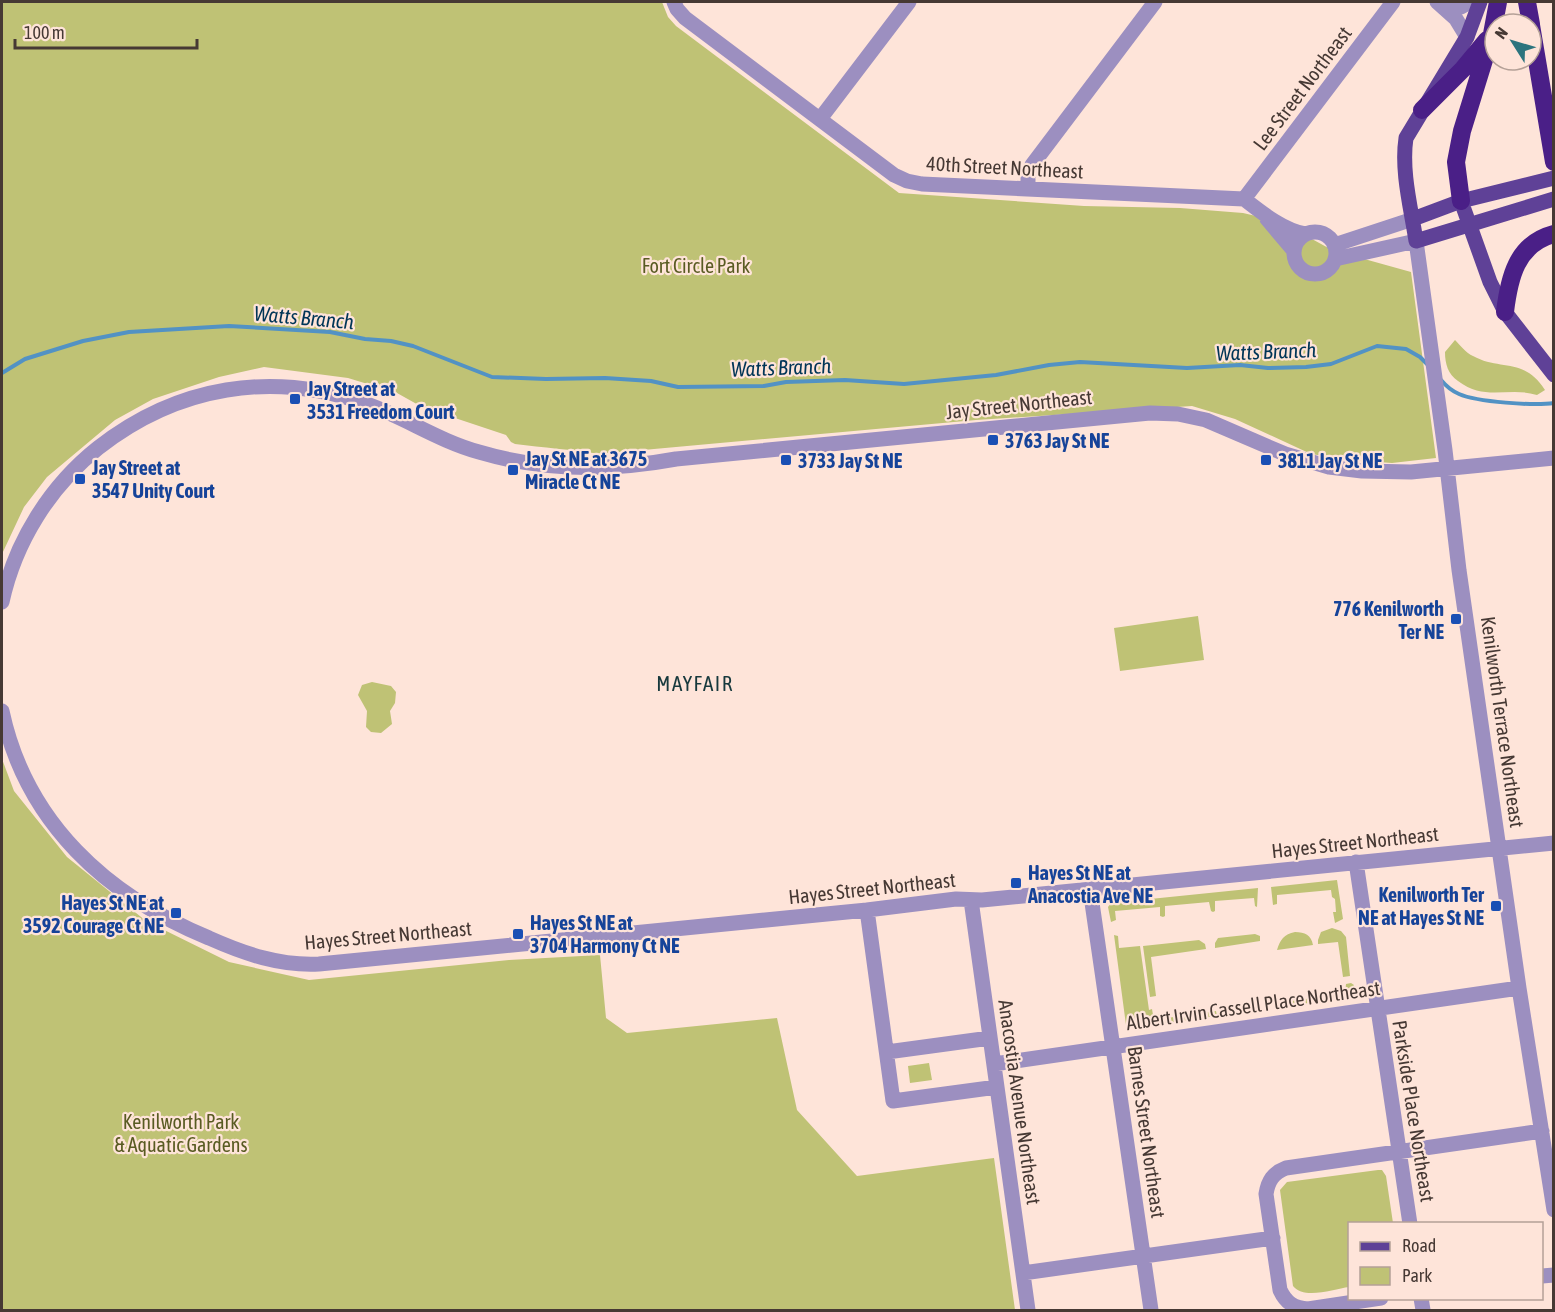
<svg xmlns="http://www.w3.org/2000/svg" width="1555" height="1312" viewBox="0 0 1555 1312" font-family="'Asap Condensed',sans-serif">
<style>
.green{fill:#bfc275}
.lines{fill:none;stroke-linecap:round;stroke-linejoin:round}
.stream{stroke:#5292c4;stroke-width:4}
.minor{stroke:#9c8fc0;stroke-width:15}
.major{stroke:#5f4197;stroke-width:15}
.highway{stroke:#4a1f87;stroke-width:18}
.transit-dot{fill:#1a4fb4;stroke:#fee4d9;stroke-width:2}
.labels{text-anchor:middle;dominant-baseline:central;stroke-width:4.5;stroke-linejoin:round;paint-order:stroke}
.street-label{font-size:20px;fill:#463934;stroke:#fee4d9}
.park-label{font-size:20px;fill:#595b22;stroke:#fee4d9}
.transit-label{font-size:20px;font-weight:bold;fill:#164399;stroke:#fee4d9;text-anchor:start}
.water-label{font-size:21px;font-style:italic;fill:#003557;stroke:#fee4d9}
.neighbourhood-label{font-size:21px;letter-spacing:1.5px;fill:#17393d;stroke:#fee4d9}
</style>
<rect width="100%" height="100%" fill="#fee4d9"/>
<path class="green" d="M2,2h660l6,15 8,9 223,167 185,13 96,2 63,5 38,9 51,28 79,22 25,186 -44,5 -40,-3 -41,-6 -76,-35 -43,-13 -216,14 -377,34c-28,-5 -56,-6 -84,-10l-4,-2 -5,-7 -84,-28 -25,-14 -49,-15 -84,-11 -45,10 -66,22 -38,21 -68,57 -23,30 -22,47z
M1455,340c5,5 11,13 18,16 27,15 51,1 72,34l-8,5c-29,-9 -51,7 -79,-14 -10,-7 -13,-17 -13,-29z
M1198,616l6,44 -84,11 -6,-43z
M372,682l19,4 5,6 -1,11 -5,8 2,13 -11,9 -10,-1 -5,-5 1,-16 -9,-16 4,-10z
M2,759l12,32 53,66 79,64 83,41 80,18 200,-20 91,-5 6,63 21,15 150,-15 20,92 60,66 137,-18 21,152h-1013z
M1337,880l6,39 -8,4 -2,-11h3l-1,-13 -3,-2 -1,-7 -54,5v9l-4,1 -2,-18z
M1258,888l-1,19 -2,-1 -1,-8 -39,3v10l-2,1 -2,-1 -2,-9 -44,4v10l-2,1 -3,-1v-9l-45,4 1,9 -5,2 -3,-15 3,-4z
M1332,928l9,3 5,6 4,39 -7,1 -5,-35 -20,2v-4l3,-8z
M1295,932c10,0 16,3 18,13l-36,5c3,-10 7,-16 18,-18z
M1255,934l5,2v5l-45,7v-5l3,-5z
M1114,935l4,1 1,12 21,-2 9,64 3,-1 1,6 6,-1 1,5 56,-8 1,5 -88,12 -3,-3z
M1199,940l6,4 1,5 -55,8 5,39 -6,1 -7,-51z
M1351,983l3,2v12l-75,10v-4l66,-10 1,-9z
M929,1063l3,17 -22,3 -2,-17z
M1378,1170h4l4,6 7,47 -43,1 -1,63c-15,2 -45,13 -56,-1l-13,-96 7,-8z"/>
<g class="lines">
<path class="stream" d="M2,373l23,-14 58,-18 46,-9 100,-6 101,6 35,7 26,2 22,5 79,31 54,2 59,-1 46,3 27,6 86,-1 22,-4 59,-2 59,4 92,-9 53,-10 31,-3 107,6 53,-3 28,3 38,-1 25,-3 46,-18 29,3 14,8 8,8
M1441,380c5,6 11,11 18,14 18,8 75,12 95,9"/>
<path class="minor" d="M674,2l3,7 8,9 209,157 13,6 15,3 322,15c18,14 39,31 61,35
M1437,2l19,17 11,18
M1442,5l19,2 9,-5
M820,119l89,-117
M1028,189v-12l4,-12 123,-163
M1244,199l149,-197
M1267,219l27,32
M1294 253a21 21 0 1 1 42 0a21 21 0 1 1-42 0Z
M1334,245l79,-26
M1335,259l81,-18 29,209 14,120 60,418 35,222
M2,602c13,-60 48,-116 96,-154 79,-62 174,-78 269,-44 39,14 72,37 112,48 64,19 132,19 197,7l474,-46 28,1 28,6 79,34 44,13 33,4 49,1 143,-14
M2,711c24,112 105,185 207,227 36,16 71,28 110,26l548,-54 89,-11 26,1 572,-57
M1356,862l54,362
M1090,889l61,421
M971,900l57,410
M867,910l26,191 104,-14
M887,1052l103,-14
M994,1064l525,-76
M1023,1273l250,-35
M1542,1276l12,-1
M1381,1298l-73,11c-14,-1 -22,-6 -28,-19l-14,-96c2,-13 7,-21 20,-26l256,-37
M1421,1298l2,12"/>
<path class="major" d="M1480,2l-13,35 -61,101c-5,33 5,70 10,103l138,-42
M1461,201l29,81 15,30 49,63
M1413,219l48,-18 93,-23"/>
<path class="highway" d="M1527,2l4,22
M1531,25l23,137
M1422,110l41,-41 24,-29
M1461,201l-5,-39 6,-31 30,-97 6,-32
M1505,312c4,-33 11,-68 49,-78"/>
</g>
<g class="transit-dot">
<rect x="289" y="393" width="12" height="12" rx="3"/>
<rect x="987" y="434" width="12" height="12" rx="3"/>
<rect x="780" y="454" width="12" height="12" rx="3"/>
<rect x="1260" y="454" width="12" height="12" rx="3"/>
<rect x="507" y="464" width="12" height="12" rx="3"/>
<rect x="74" y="473" width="12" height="12" rx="3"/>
<rect x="1450" y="613" width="12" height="12" rx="3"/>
<rect x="1010" y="877" width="12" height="12" rx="3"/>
<rect x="1490" y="900" width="12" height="12" rx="3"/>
<rect x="170" y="907" width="12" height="12" rx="3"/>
<rect x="512" y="928" width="12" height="12" rx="3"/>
</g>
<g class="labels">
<g class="street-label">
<text transform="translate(1302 88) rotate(-53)">Lee Street Northeast</text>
<text transform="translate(1005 167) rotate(3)">40th Street Northeast</text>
<text transform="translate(1019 404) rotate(-6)">Jay Street Northeast</text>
<text transform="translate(1503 722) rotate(82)">Kenilworth Terrace Northeast</text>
<text transform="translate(1355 842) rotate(-6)">Hayes Street Northeast</text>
<text transform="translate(872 888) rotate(-6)">Hayes Street Northeast</text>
<text transform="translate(388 935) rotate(-5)">Hayes Street Northeast</text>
<text transform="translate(1253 1005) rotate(-8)">Albert Irvin Cassell Place Northeast</text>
<text transform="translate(1020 1102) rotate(82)">Anacostia Avenue Northeast</text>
<text transform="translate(1414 1111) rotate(81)">Parkside Place Northeast</text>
<text transform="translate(1147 1132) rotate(82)">Barnes Street Northeast</text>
</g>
<g class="park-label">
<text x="696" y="265">Fort Circle Park</text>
<text x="181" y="1121">Kenilworth Park<tspan x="181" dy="23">&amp; Aquatic Gardens</tspan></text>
</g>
<g class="transit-label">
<text x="307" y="388">Jay Street at<tspan x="307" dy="23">3531 Freedom Court</tspan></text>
<text x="1005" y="440">3763 Jay St NE</text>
<text x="525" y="458">Jay St NE at 3675<tspan x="525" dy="23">Miracle Ct NE</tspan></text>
<text x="798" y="460">3733 Jay St NE</text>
<text x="1278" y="460">3811 Jay St NE</text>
<text x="92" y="467">Jay Street at<tspan x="92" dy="23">3547 Unity Court</tspan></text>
<text x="1444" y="608" text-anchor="end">776 Kenilworth<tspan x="1444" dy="23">Ter NE</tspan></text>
<text x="1028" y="872">Hayes St NE at<tspan x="1028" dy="23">Anacostia Ave NE</tspan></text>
<text x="1484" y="894" text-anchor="end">Kenilworth Ter<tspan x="1484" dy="23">NE at Hayes St NE</tspan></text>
<text x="164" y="902" text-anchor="end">Hayes St NE at<tspan x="164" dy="23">3592 Courage Ct NE</tspan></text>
<text x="530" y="922">Hayes St NE at<tspan x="530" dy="23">3704 Harmony Ct NE</tspan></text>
</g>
<g class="water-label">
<text transform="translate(304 317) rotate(5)">Watts Branch</text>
<text transform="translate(1266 351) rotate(-2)">Watts Branch</text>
<text transform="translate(781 367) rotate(-2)">Watts Branch</text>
</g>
<g class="neighbourhood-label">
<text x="695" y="683">MAYFAIR</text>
</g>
</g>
<rect width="1555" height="1312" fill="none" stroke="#463934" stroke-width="6"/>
<rect x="1348" y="1222" width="195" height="78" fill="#fee4d9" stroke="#b4a097" stroke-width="1.5"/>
<rect x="1360" y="1242" width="30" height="9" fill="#5f4197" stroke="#b4a097" stroke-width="1.5"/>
<text x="1402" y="1252" font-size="18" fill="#463934">Road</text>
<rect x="1360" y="1267" width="30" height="18" fill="#bfc275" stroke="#b4a097" stroke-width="1.5"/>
<text x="1402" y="1282" font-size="18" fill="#463934">Park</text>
<g transform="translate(1513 42) rotate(307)"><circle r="28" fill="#fee4d9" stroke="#b4a097" stroke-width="1.5"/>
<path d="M0-4.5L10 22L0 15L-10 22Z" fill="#2c747e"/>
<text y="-9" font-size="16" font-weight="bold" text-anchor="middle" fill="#463934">N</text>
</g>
<path d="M15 39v9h182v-9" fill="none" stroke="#463934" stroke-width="3"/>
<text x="24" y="39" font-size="18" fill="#463934" stroke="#fee4d9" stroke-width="4.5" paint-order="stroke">100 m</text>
</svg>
